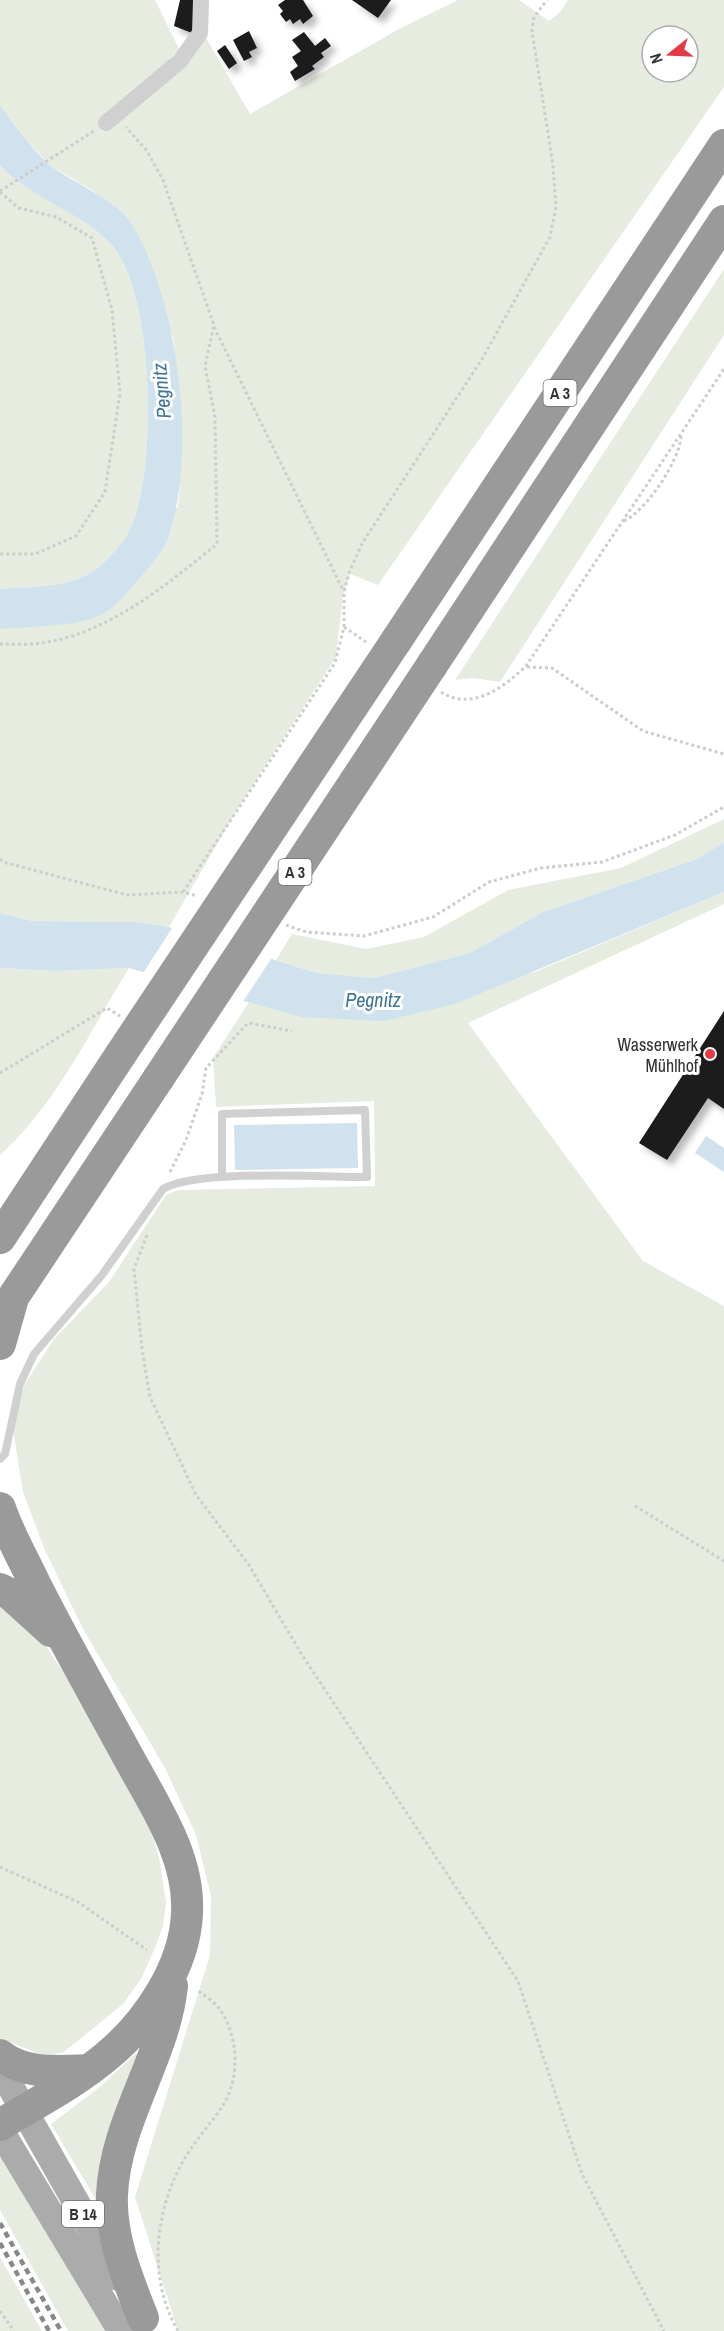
<svg xmlns="http://www.w3.org/2000/svg" width="724" height="2331" viewBox="0 0 724 2331" font-family="'Archivo Narrow',sans-serif">
<style>
.green{fill:#e6ecdf;fill-rule:evenodd}
.water{fill:#cfe2ee}
.pier{fill:#fff}
.building{fill:#1a1a1a;filter:url(#shadow)}
.lines{fill:none;stroke-linecap:round;stroke-linejoin:round}
.path{stroke:#cdcdcd;stroke-width:3;stroke-dasharray:3 3;stroke-linecap:butt}
.lane{stroke:#d0d0d0;stroke-width:8}
.street{stroke:#d0d0d0;stroke-width:16}
.primary{stroke:#ababab;stroke-width:27}
.highway{stroke:#9a9a9a;stroke-width:32}
.rail{stroke:#888;stroke-width:4.5;stroke-dasharray:6 4.5;stroke-linecap:butt}
.highway-bridge{stroke:#9a9a9a;stroke-width:32}
.poi-dot{fill:#e63946;stroke:#fff;stroke-width:2}
.labels{text-anchor:middle;dominant-baseline:central;stroke-width:6;stroke-linejoin:round;paint-order:stroke}
.shield{fill:#fff;stroke:#707070;stroke-width:1.5}
.shield-label{font-size:16px;font-weight:bold;fill:#333}
.poi-label{font-size:18px;fill:#333;stroke:#fff;text-anchor:end}
.water-label{font-size:20px;font-style:italic;fill:#3f7597;stroke:#fff}
</style>
<defs>
<filter id="shadow"><feDropShadow dx="5.5" dy="5.5" stdDeviation="3" flood-color="#0004"/></filter>
</defs>
<rect width="100%" height="100%" fill="#fff"/>
<path class="green" d="M0,0h155l24,49 -78,83 69,-54 35,-42 45,78 149,-85 59,-29h61l30,21 11,-9 8,-12h156v87l-346,498 -28,-11 -7,22 -7,61 -98,151 -69,119 -32,-5 -105,-1 -32,-8v-284l26,-3 152,-119 4,-52 -1,-42 -8,-76 -78,-145 -45,-27 -22,-23 -28,-37zM652,36h36v36h-36z
M0,165c30,33 80,46 111,79 44,49 47,230 18,287 -5,11 -20,27 -29,35 -27,23 -67,20 -100,23z
M724,269v66l-224,347 -27,-4 -18,2z
M724,819v23l-27,17 -154,53 -73,41 -96,25 -57,-5 -41,-13 16,-26 74,15 58,-12 84,-47 113,-22z
M724,892v12l-256,119 175,238 81,45v1025h-546l-43,-134 75,-242 1,-59 -15,-61 -31,-67 -82,-139 -39,-81 -21,-56 -11,-68 13,-40 29,-45 55,-57 57,-87 12,-5 197,-4 -1,-85 -158,6 -3,-49 36,-56 51,15 235,-45z
M0,968l55,3 74,-3c-39,63 -73,137 -129,187z
M0,1602l36,29 29,44 55,97 32,63 7,22 7,45 -3,24 -8,22 -14,31 -18,25 -59,48 -17,5 -47,-19z
M136,2053l3,2 -39,123 -4,22 -45,-76 50,-38z
M0,2152l110,179h-42l-68,-121z
M0,2257l42,74h-42z"/>
<path class="water" d="M0,105c15,20 30,42 49,59 23,19 68,35 84,62 46,78 66,233 33,317 -6,13 -44,57 -56,66 -23,19 -80,17 -110,20v-40c33,-3 73,0 100,-23 9,-8 24,-24 29,-35 29,-56 26,-239 -18,-287 -31,-33 -80,-45 -111,-79z
M724,842v50l-269,112 -71,17 -84,-4 -171,-49 -74,3 -55,-3v-55l32,8 105,1 32,5 148,46 57,5 96,-25 73,-41 154,-53z
M357,1123l1,45 -123,2 -1,-45z
M706,1136l18,12v24l-29,-19z"/>
<path class="pier" d="M174,925l99,31 -31,47 -100,-28z"/>
<path class="building" d="M180,0h18l-6,33 -18,-7z
M285,0h18l10,16 -10,8 -3,-5 -7,5 -3,-5 -4,3 -6,-8 3,-3 -5,-6z
M352,0h39l-13,18z
M249,31l8,17 -8,4 3,5 -8,4 -11,-21z
M304,32l11,14 10,-8 6,8 -10,7 3,4 -12,9 3,3 -20,12 -5,-9 8,-6 -6,-9 9,-6 -9,-11z
M225,45l12,18 -8,6 -12,-18z
M724,1011v98l-16,-11 -41,62 -28,-17z"/>
<g class="lines">
<path class="path" d="M0,191l94,-60
M0,192l19,16 37,9 36,21 20,72 8,83 -15,99 -29,44 -41,18h-35
M214,327l129,263
M624,521c22,-10 57,-62 57,-86
M344,627l22,15
M0,644c13,0 28,1 42,-1 67,-10 123,-57 175,-99l-2,-127 -10,-51 9,-41 -51,-145 -16,-29 -21,-24
M527,667l25,1 91,63 81,23
M441,692c31,20 63,-5 85,-26l198,-297
M0,859l3,3 124,33 56,-3 14,4
M183,892l152,-229 9,-36v-35l6,-22 13,-28 119,-183 68,-122 6,-30 -3,-42 -21,-134 2,-14 13,-17
M286,925l20,7 58,4 69,-19 56,-35 52,-14 61,-6 73,-27 49,-28
M0,1073l107,-65 13,8
M170,1172l16,-32 16,-46 4,-26 42,-45 44,8
M147,1235l-13,34 8,80 8,48 46,98 53,70 53,90 216,326 64,193 82,157
M635,1506l89,55
M0,1867l78,35 69,48
M0,2311l14,20
M178,2331c-30,-52 -24,-116 4,-168 11,-20 27,-37 40,-56 18,-27 17,-68 -1,-96 -5,-8 -16,-15 -24,-21"/>
<path class="lane" d="M0,1459l5,-5 15,-70 14,-30 68,-79 61,-86c35,-20 158,-12 204,-12l-2,-67 -143,4v63"/>
<path class="street" d="M106,123l74,-62 20,-28 1,-33"/>
<path class="primary" d="M0,2068l119,210
M0,2130l121,201"/>
<path class="highway" d="M396,641l328,-496
M432,665l292,-444
M0,1238l121,-184
M0,1317l158,-238
M0,1344l13,-46
M0,1508c9,27 24,52 36,78 30,59 63,117 95,176 25,46 59,96 56,151 -2,54 -40,110 -80,143 -32,27 -71,47 -107,69
M0,1589l10,5 41,37
M0,2055c25,20 58,16 88,15
M143,2318c-15,-38 -33,-81 -31,-123 3,-74 52,-136 60,-209"/>
<path class="rail" d="M0,2223l61,108
M0,2243l49,88"/>
<path class="highway-bridge" d="M121,1054l275,-413
M158,1079l274,-414"/>
</g>
<circle class="poi-dot" cx="710" cy="1054" r="6"/>
<g class="labels">
<g class="shield">
<rect x="543.5" y="380" width="33" height="26" rx="4.5"/>
<rect x="278.5" y="859" width="33" height="26" rx="4.5"/>
<rect x="62" y="2201" width="42" height="26" rx="4.5"/>
</g>
<g class="shield-label">
<text x="560" y="393">A 3</text>
<text x="295" y="872">A 3</text>
<text x="83" y="2214">B 14</text>
</g>
<g class="poi-label">
<text x="698" y="1044">Wasserwerk<tspan x="698" dy="21">Mühlhof</tspan></text>
</g>
<g class="water-label">
<text transform="translate(161 391) rotate(-95)">Pegnitz</text>
<text x="373" y="999">Pegnitz</text>
</g>
</g>
<g transform="translate(670 54) rotate(252)"><circle r="28" fill="#ffffff" stroke="#adadad" stroke-width="1.5"/>
<path d="M0-4.5L10 22L0 15L-10 22Z" fill="#e63946"/>
<text y="-9" font-size="16" font-weight="bold" text-anchor="middle" fill="#333333">N</text>
</g>
</svg>
